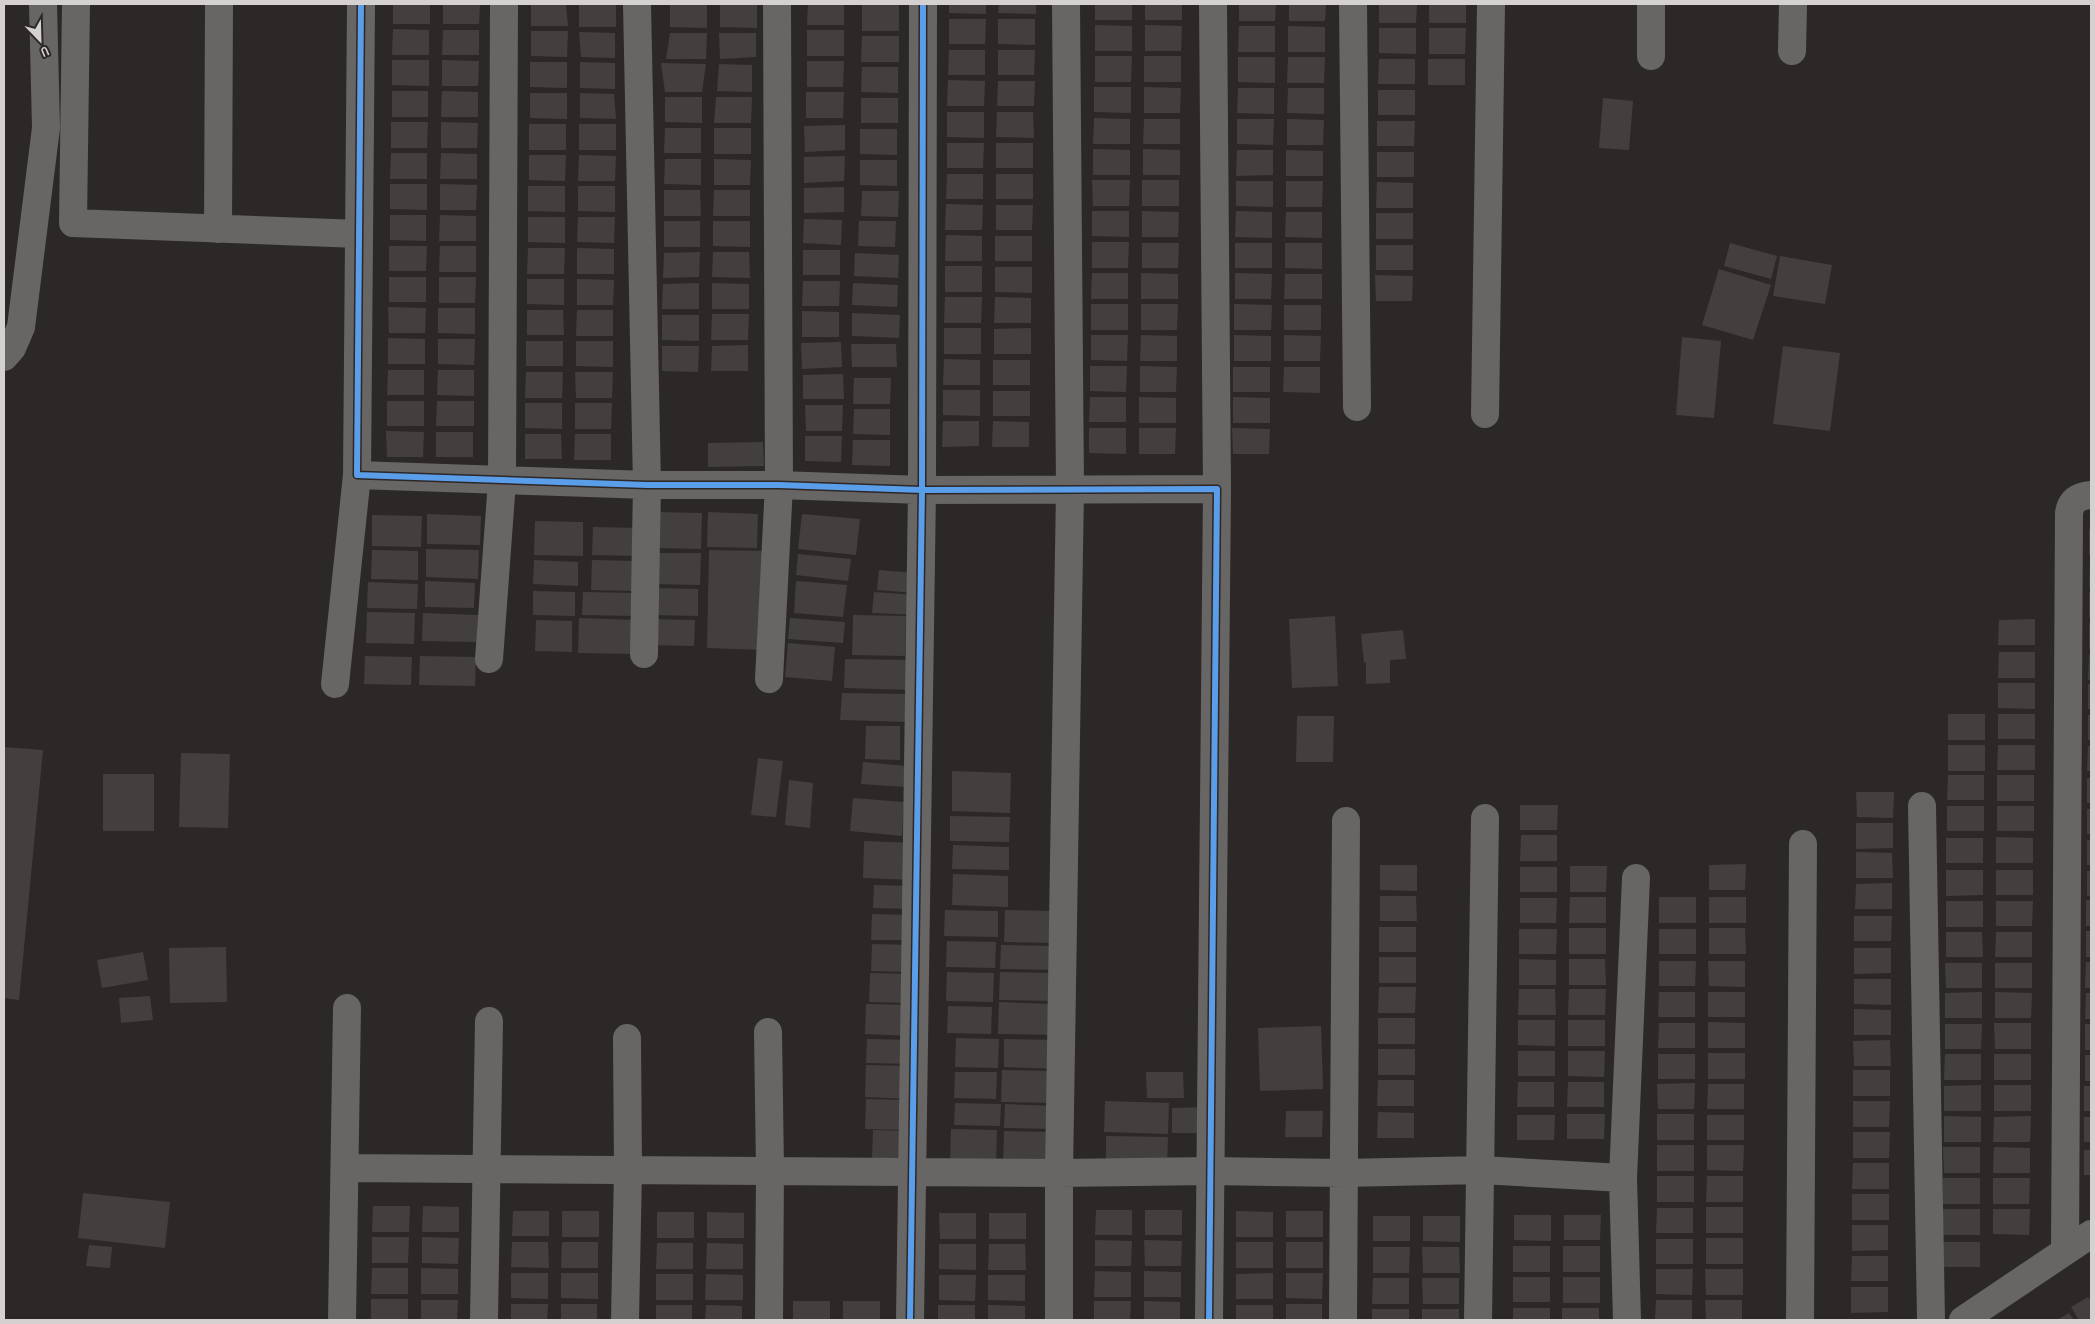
<svg xmlns="http://www.w3.org/2000/svg" width="2095" height="1324" viewBox="0 0 2095 1324" font-family="'Sofia Sans Condensed',sans-serif">
<style>
.building{fill:#433f3f}
.lines{fill:none;stroke-linecap:round;stroke-linejoin:round}
.street{stroke:#686565;stroke-width:28}
.cycleway-casing{stroke:#2d2727;stroke-width:9}
.cycleway{stroke:#5a9eea;stroke-width:6}
</style>
<rect width="100%" height="100%" fill="#2c2828"/>
<path class="building" d="M393,4h37v20h-37z
M443,4h37l-1,20h-36z
M531,4h35l2,22h-37z
M579,4h37v23h-37z
M670,4h37v24l-37,-1z
M720,4h37v24l-37,-1z
M808,4h36v21h-37z
M949,4h37v10l-37,-1z
M999,4h37v10l-38,-1z
M1095,4h37v16h-37z
M1145,4h37v16h-37z
M1239,4h37l-1,17h-36z
M1289,4h37l-1,17h-36z
M1379,4h38l-1,19h-37z
M1429,4h37v19h-37z
M862,5h37v26h-37z
M949,19h37l-1,25h-36z
M998,19h37v26l-37,-1z
M1095,25l37,1v25h-37z
M1145,25l37,1 -1,25h-36z
M1239,26h36v26h-37z
M1288,26l37,1v25h-37z
M1379,28h37v26l-37,-1z
M1429,28h37l-1,26h-36z
M393,29l36,1v25h-37z
M443,30h36v25h-37z
M807,30h37v26h-37z
M531,31h37l-1,26 -36,-1z
M579,32l36,1v25l-34,-1z
M670,33h37l-1,26h-40z
M719,33h37v24l-36,2z
M862,36h37v26h-38z
M949,50h36v25h-37z
M998,50h37l-1,25h-36z
M1095,56h37l-1,26h-36z
M1144,56h37v26h-37z
M1238,57h37v26l-37,-1z
M1288,57h37l-1,26h-37z
M1379,59h36v25h-37z
M1428,59h37v26h-37z
M392,60h37v26l-37,-1z
M442,60l37,1 -1,25h-36z
M807,61h37l-1,26h-36z
M530,62h37v26l-37,-1z
M580,62l35,1v26l-35,-1z
M661,63l45,1 -4,28h-37z
M719,64l33,1v27l-35,-1z
M862,67h36v26l-37,-1z
M948,80l37,1 -1,25h-37z
M998,81h37l-1,25h-37z
M1094,87h37v26l-37,-1z
M1144,87l37,1 -1,25h-36z
M1238,88h36v26l-37,-1z
M1288,88h36v26l-37,-1z
M1378,90h37v25h-37z
M392,91h36v26h-36z
M442,91l36,1v25h-37z
M806,92h38l-1,26h-37z
M530,93h37v26l-37,-1z
M580,93l34,1 2,25 -36,-1z
M665,97h37v26l-37,-1z
M716,97h36l-1,26h-37z
M861,98h37v25h-37z
M1603,98l30,3 -4,49 -30,-2z
M947,112h37v26l-37,-1z
M997,112h36l1,26 -38,-1z
M1094,118l36,1v25h-37z
M1144,119h36v25h-37z
M1237,119h37l-1,26 -36,-1z
M1287,119l37,1 -1,25h-36z
M1377,121h38l-1,25h-37z
M391,122h37l-1,26h-36z
M441,122l37,1 -1,25h-36z
M529,124h37v26h-37z
M579,124h37v26h-37z
M845,125v25l-40,2 -1,-26z
M665,128h36v25h-37z
M714,128h37v26h-37z
M860,129h37v26l-37,-1z
M947,143h37l-1,25h-36z
M996,143h37v25h-37z
M1093,149l37,1v25h-37z
M1143,149l37,1v25h-37z
M1237,150h36v25l-37,1z
M1286,150l37,1v25h-37z
M1377,152h37v25h-37z
M391,153h36v26h-37z
M441,153l36,1v25h-37z
M529,155h37l-1,26 -36,-1z
M579,155l37,1 -1,25h-37z
M845,156l-1,25 -40,2v-26z
M665,159h36v26l-37,-1z
M714,159l37,1 -1,25h-36z
M860,160h37v26l-37,-1z
M947,174h36v25h-37z
M996,174h37v25h-37z
M1092,180h38l-1,26h-36z
M1142,180h37v26h-37z
M1236,181h37v26l-37,-1z
M1286,181h37l-1,26h-36z
M1377,182l36,1v25h-37z
M390,184h37v26l-37,-1z
M440,184l37,1 -1,25h-36z
M528,186h37v26l-37,-1z
M578,186h37v26l-37,-1z
M844,187v25l-40,1v-25z
M664,190h36l1,26h-37z
M714,190h36v26h-37z
M862,191h37l-1,26 -37,-1z
M946,204l37,1 -1,25h-37z
M996,205h37l-1,25h-36z
M1092,211h37v26l-37,-1z
M1142,211l37,1 -1,25h-36z
M1236,211l36,1v26l-37,-1z
M1286,212h36v26l-37,-1z
M1376,213h37v26h-37z
M390,215h36v26l-36,-1z
M440,215l36,1v25h-37z
M528,217h37v26l-37,-1z
M578,217h37l-1,26 -37,-1z
M804,219l38,1 -1,25 -38,-2z
M664,221h36v26h-36z
M713,221h37v26l-37,-1z
M859,221h37l-1,26 -37,-1z
M946,235l36,1v25h-37z
M995,236h37v25h-37z
M1092,242h37l-1,26h-36z
M1142,243h37l-1,25h-36z
M1235,243h37v25h-37z
M1285,243h37v26l-37,-1z
M1730,243l47,13 -6,23 -47,-13z
M1376,245h37v25h-37z
M389,246h38l-1,25h-37z
M440,246h36v26h-37z
M528,248h37l-1,26h-37z
M577,248l37,1v25h-37z
M803,250h37v25h-37z
M700,252l-1,25 -36,1 1,-25z
M713,252h36l1,26 -38,-1z
M855,253l44,2 -1,23 -44,-2z
M1780,256l52,9 -7,39 -52,-8z
M945,266h37v26h-37z
M995,267h37v26l-37,-1z
M1719,269l52,16 -18,55 -51,-15z
M1092,273h36v26h-37z
M1141,273l37,1v25h-37z
M1235,273l37,1 -1,25h-36z
M1285,274h37v25h-38z
M1375,275l38,1 -1,25h-36z
M389,277h37v25h-37z
M439,277h37l-1,26h-36z
M527,279h37v26l-37,-1z
M577,279l37,1 -1,25h-36z
M803,281h37l-1,25h-37z
M699,283v26h-37l1,-25z
M712,283l37,1v25h-37z
M853,283l45,2 -1,22 -45,-2z
M945,297h37l-1,26h-37z
M995,297l36,1v25h-37z
M1091,304h37v26h-37z
M1141,304h37l-1,26h-36z
M1234,304l38,1 -1,25h-37z
M1284,305h37v25h-37z
M388,307l38,1 -1,25h-36z
M438,308h37v26l-37,-1z
M527,310h36l1,25h-37z
M577,310h36v26h-37z
M802,311l37,1v25h-37z
M852,313l48,2 -1,23 -47,-2z
M712,314h37l-1,26h-37z
M662,315h37v26l-37,-1z
M944,328h37v26h-37z
M1031,328v26h-37v-25z
M1091,335h37l-1,26 -36,-1z
M1141,335l36,1v25h-37z
M1234,335l37,1v25h-37z
M1284,335l37,1 -1,25h-36z
M1682,337l39,4 -7,77 -38,-3z
M388,338l37,1v25h-37z
M438,339h37l-1,26 -36,-1z
M526,341h37v25h-37z
M576,341h37v26l-37,-1z
M841,342l1,25 -40,2 -1,-26z
M851,344h45l1,23h-45z
M748,345v26h-37l1,-25z
M662,346h37l-1,26 -36,-1z
M1783,346l57,7 -10,78 -57,-7z
M944,359l36,1v25h-37z
M993,360h37v25h-37z
M1090,366h37l-1,26 -36,-1z
M1140,366l37,1 -1,25h-36z
M1233,367h37v25h-37z
M1284,367h36v26l-37,-1z
M388,370h36v25h-37z
M438,370h36v26l-37,-1z
M526,372h37l-1,26h-37z
M575,372h38l-1,26h-36z
M843,374l1,25h-41v-24z
M854,378h37l-1,26h-37z
M943,390h37v26l-37,-1z
M993,391h37v25h-37z
M1090,397h36v25h-37z
M1139,397l37,1v25h-37z
M1233,397l37,1v25h-37z
M387,401h37v25h-37z
M437,401h37v25h-38z
M525,403h37v26l-37,-1z
M575,403h37l-1,26h-36z
M805,405h38l-1,26h-36z
M854,409h36v26l-37,-1z
M943,421h36v25l-37,1z
M993,421l36,1v25h-37z
M1089,428h37v26l-37,-1z
M1139,428h37l-1,26h-36z
M1232,428l38,1 -1,25h-36z
M386,431l38,1 -1,25h-36z
M436,432h37v25h-37z
M525,434h36l1,25h-37z
M575,434h36v26h-37z
M805,436h37l-1,26 -36,-1z
M853,440h37v26l-38,-1z
M763,442l1,24 -56,1v-24z
M657,512l45,1 -1,36 -45,-1z
M708,512l50,2 -1,34 -50,-1z
M427,514l54,2 -1,29 -53,-1z
M802,514l58,5 -4,36 -58,-6z
M372,515l50,1 -1,31 -49,-1z
M535,521l48,1v34l-49,-1z
M593,527l47,1 -1,28 -47,-1z
M2089,529h2v26h-2z
M426,549l53,1 -1,29 -52,-2z
M372,550l46,1v29l-47,-1z
M709,550l58,1 -3,99 -57,-2z
M654,553h47l-1,32 -46,-1z
M798,554l53,5 -3,22 -52,-6z
M2090,559h1v28h-2z
M534,560l44,2v24l-45,-2z
M592,560l45,1 -1,30 -45,-1z
M879,570l37,3 -1,20 -38,-3z
M425,581l50,2 -1,25 -49,-1z
M796,581l51,4 -4,32 -49,-4z
M368,582l50,2 -1,25 -50,-1z
M651,588l47,1v27l-48,-1z
M533,591l42,1v24l-42,-1z
M583,592l53,1 -1,23 -53,-1z
M874,592l44,3 -1,20 -45,-2z
M2089,592h2v26h-2z
M367,612l48,1 -1,31 -48,-1z
M423,613l55,2 -1,27 -55,-1z
M853,615l53,1 -1,40 -53,-1z
M1335,616l3,70 -46,2 -3,-69z
M579,618l58,2 -2,34 -57,-1z
M790,618l55,4 -2,21 -55,-4z
M650,619l45,1 -1,26 -45,-1z
M2035,619v26h-37l1,-25z
M536,620l36,1v31l-37,-1z
M2089,623h2v26h-2z
M1403,630l3,29 -16,1v23l-24,1v-22l-2,1 -3,-29z
M788,643l47,4 -3,34 -47,-4z
M1999,652h36v26h-37z
M2089,654h2v26h-3z
M365,656l47,1 -1,28 -47,-1z
M420,656l56,1 -1,29 -56,-1z
M845,659l68,1 -1,30 -68,-2z
M1998,683h37v26l-37,-1z
M2088,684h3v25h-3z
M842,693l68,1 -1,28 -69,-2z
M1948,714h37v26h-37z
M1998,714h37v25h-37z
M2088,715h3v25h-3z
M1297,716h37l-1,46h-37z
M866,726h34v34l-35,-1z
M1948,745h37v26h-37z
M1998,745h37v25h-38z
M2088,746h3v25h-4z
M4,747l39,3 -24,250 -15,-2z
M181,753l49,1 -2,74 -49,-1z
M758,758l25,3 -7,56 -25,-2z
M863,762l44,4 -1,21 -45,-3z
M952,771l59,2 -1,40 -58,-2z
M103,774h51v57h-51z
M1948,775h36v25h-37z
M1997,775h37v26h-37z
M2087,778h4v25h-4z
M789,780l24,3 -3,45 -25,-3z
M1856,792h38l-1,26 -36,-1z
M853,798l51,4 -2,34 -52,-5z
M1520,805h38l-1,25h-37z
M1947,806h37v25h-37z
M1997,806h37v25h-37z
M2087,809h4v25h-4z
M950,816l60,1 -1,25 -59,-1z
M1856,823h37v25l-37,1z
M1521,835h36v26h-37z
M1996,837l37,1v25h-37z
M1946,838h37v25h-37z
M2087,840h4v25h-4z
M864,841l51,2 -2,37 -50,-2z
M953,845l56,2v23l-57,-1z
M1856,852l36,1 1,25h-37z
M1746,864l-1,26h-36v-25z
M1380,865h37v26l-37,-1z
M1570,866h37l-1,26h-36z
M1520,867h37v25h-37z
M1946,870h37v25l-37,1z
M1996,870h37v25h-37z
M2087,871h4v25h-4z
M953,874l55,2v31l-56,-2z
M1892,883v26h-37l1,-25z
M874,885l38,1 -1,23 -38,-1z
M1380,896h36l1,25h-37z
M1570,897h36v26h-37z
M1659,897h37v26h-37z
M1709,897h37v26h-37z
M1520,898h37l-1,25h-36z
M2086,900h5v26h-5z
M1946,901h37v26h-37z
M1996,901h37l-1,25h-36z
M945,910l53,1v26l-54,-1z
M1005,910l53,1 -1,32 -53,-1z
M872,914l39,1 -1,25h-39z
M1854,916h38l-1,25h-37z
M1379,927h37v25h-37z
M1569,928h37v26h-37z
M1709,928h36l1,26h-37z
M1519,929h38l-1,25h-37z
M1659,929h37v25h-37z
M2086,931h5v26h-5z
M1946,932h36l1,25h-37z
M1996,932h36v25h-37z
M947,941l49,1 -1,26 -49,-1z
M872,944l39,1 -1,27 -39,-1z
M1001,945l55,1 -1,24 -55,-1z
M226,947l1,55 -57,1 -1,-55z
M1854,948h37v25l-37,1z
M143,952l5,28 -46,8 -5,-28z
M1379,957h37v26h-37z
M1519,959l37,1v25h-37z
M1569,959h36l1,26h-37z
M1659,961h37l-1,25h-36z
M1708,961h37v26l-36,-1z
M2086,962h5v26h-6z
M1945,963h37v25h-36z
M1995,963h37v25h-37z
M947,972l47,1 -1,29 -47,-1z
M1000,972l55,1 -1,28 -55,-1z
M870,973l39,1 -1,29 -39,-1z
M1854,979h37v26l-37,-1z
M1379,987h37l-1,26h-37z
M1519,989h36l1,26h-38z
M1569,989h37l-1,26h-37z
M1659,992h36v25h-37z
M1708,992h37v25h-37z
M1982,992v26h-37v-25z
M1995,992l37,1 -1,25h-36z
M2086,993h5v26h-6z
M150,996l3,24 -32,3 -2,-25z
M999,1002l54,2v31l-55,-1z
M866,1004l45,1v31l-46,-2z
M948,1006l44,1 -1,27 -44,-1z
M1854,1009l37,1v25h-37z
M1378,1018h37v26h-37z
M1518,1020h37v26l-37,-1z
M1568,1020h37v26h-37z
M1708,1022l37,1v25h-37z
M1659,1023h36v25h-37z
M1994,1023h37v26h-36z
M1945,1024h37l-1,25h-36z
M2085,1024h6v26h-6z
M1321,1026l2,63 -63,2 -2,-63z
M956,1038l43,1 -1,29 -43,-1z
M867,1039l46,1 -1,24 -46,-1z
M1004,1039l56,1v29l-56,-2z
M1890,1040l1,26h-37l-1,-25z
M1378,1049h37v26h-37z
M1518,1051h37v25h-37z
M1568,1051h37l-1,26 -36,-1z
M1708,1053h37v26h-37z
M1658,1054h37v25h-37z
M1945,1054h36v26h-37z
M1994,1054h37v26h-37z
M2085,1055h6v26h-6z
M866,1065l44,1 -1,33 -44,-2z
M1002,1070l54,1 -1,32 -54,-1z
M1853,1070h37v26h-37z
M955,1072h42l-1,27 -42,-1z
M1146,1072h37l1,26h-37z
M1378,1080h36v26h-37z
M1518,1082h36v25h-37z
M1568,1082h36v25h-37z
M1695,1083l-1,26h-36l-1,-25z
M1708,1084h36v25h-37z
M1981,1085v26h-37v-25z
M1994,1085h37v26h-37z
M2084,1086h7v25h-7z
M866,1099l42,1 -1,30 -42,-1z
M1105,1101l64,2 -1,31 -64,-2z
M1853,1101h37l-1,26h-36z
M955,1103l46,1 -1,22 -46,-1z
M1005,1104l50,2 -1,23 -50,-1z
M1209,1107v26h-37v-25z
M1286,1111h37l-1,26h-37z
M1378,1112l36,1v25h-37z
M1567,1114h38l-1,25h-37z
M1657,1114h37v26h-37z
M1517,1115h38l-1,25h-37z
M1707,1115h37v25h-37z
M1944,1116l37,1v25h-37z
M2031,1116l-1,26h-37l1,-25z
M2084,1117h7v25h-7z
M951,1129l46,1 -1,36 -46,-1z
M873,1130l34,1v28l-35,-1z
M1004,1131l50,1 -1,35 -50,-1z
M1853,1132h37l-1,26h-36z
M1106,1136l62,1 -1,30 -61,-1z
M1657,1145h37v26h-37z
M1707,1145h37l-1,26 -36,-1z
M1943,1147h37v26h-36z
M1994,1147l36,1v25h-37z
M2084,1150h7v25h-7z
M1853,1163h36v26h-37z
M1657,1176h37v26h-37z
M1707,1176h36v26h-37z
M1943,1178h37v26h-37z
M1993,1178h37l-1,26h-36z
M83,1193l87,9 -5,46 -87,-10z
M1852,1194h37v26h-37z
M373,1206h37l-1,26h-37z
M423,1206l36,1v25h-37z
M1706,1207h37v26h-37z
M1657,1208h36v25h-37z
M1943,1209h37v26h-37z
M1993,1209h37l-1,26 -36,-1z
M1096,1210h36v25h-37z
M1145,1210h37v25h-37z
M513,1211h36v25h-37z
M562,1211h37v26h-37z
M1236,1211l37,1v25h-37z
M1286,1211h37v26h-37z
M657,1212h37v26h-37z
M707,1212l37,1v25h-37z
M939,1213h37v26h-36z
M989,1213h37v26h-37z
M1514,1215h37v26l-37,-1z
M1564,1215h37l-1,25h-36z
M1373,1216h37v25h-37z
M1423,1216h37v26l-37,-1z
M1852,1225h36v25l-36,1z
M372,1237h37l-1,26h-36z
M422,1237l37,1 -1,26 -36,-1z
M1706,1238h37v26h-37z
M1656,1239h37v25h-37z
M1095,1240l37,1 -1,25h-36z
M1144,1240l38,1 -1,25h-36z
M512,1242h36l1,26 -38,-1z
M562,1242h36v26h-37z
M1236,1242h37v26h-37z
M1286,1242h37v26h-37z
M1943,1242h37v25h-37z
M657,1243h36v26h-37z
M707,1243l36,1v25h-37z
M939,1244h37v26l-37,-1z
M989,1244h36l1,26h-38z
M89,1245l23,2 -2,21 -24,-2z
M1513,1246h37v26h-37z
M1563,1246h37v26h-37z
M1373,1247h37l-1,26h-36z
M1422,1247h37l1,26h-37z
M1852,1256h36v25h-37z
M372,1268h36v26h-37z
M421,1268l37,1v25h-37z
M1656,1269h37l-1,26 -36,-1z
M1705,1269h38v26h-37z
M1095,1271l36,1v25h-37z
M1144,1271l37,1v25h-37z
M511,1273h37v26l-37,-1z
M561,1273h37v26l-37,-1z
M1273,1273v26h-37v-25z
M1286,1273h37l-1,26 -36,-1z
M656,1274h37v26h-37z
M706,1274l37,1v25h-38z
M939,1275h37l-1,26 -36,-1z
M988,1275h37v26l-37,-1z
M1513,1277h37v25h-37z
M1563,1277h37v26h-37z
M1373,1278h36v26h-37z
M1422,1278h37v26h-36z
M1851,1287h37v25l-37,1z
M2088,1297l3,4v17l-3,2h-9l-8,-13z
M371,1299h37v21h-37z
M421,1300h37l-1,20h-36z
M1656,1300h36v20h-37z
M1705,1300h37v20h-36z
M793,1301h37v19h-37z
M843,1301h37v19h-37z
M1094,1301h37l-1,19h-36z
M1144,1301l36,1v18h-36z
M511,1304h37l-1,16h-36z
M561,1304h36v16h-36z
M1286,1304h36v16h-36z
M656,1305h36v15h-36z
M706,1305l36,1v14h-37z
M938,1305h37v15h-37z
M988,1305l37,1v14h-37z
M1236,1305h37v15h-37z
M1513,1308h37v12h-37z
M1562,1308h37v12h-37z
M1372,1309h37v11h-37z
M1422,1309h37v11h-37z
M2069,1313l5,7h-17z"/>
<g class="lines">
<path class="street" d="M76,4l-3,219 286,11
M361,4l-4,471 290,10h132l143,5 295,-1 -8,831
M637,4l10,481 -3,169
M1213,4l4,485
M1353,4l4,403
M1792,51l1,-47
M1651,56v-52
M218,229l1,-225
M4,357l8,-9 9,-21 25,-199 -3,-124
M1485,414l6,-410
M489,659l13,-178 2,-477
M769,679l10,-194 -2,-481
M335,684l22,-209
M1922,806l9,514
M768,1032l2,138 -1,150
M345,1168l714,5 152,-2 133,2 137,-3 142,8
M2065,1251l4,-738c2,-13 9,-17 22,-18
M342,1320l5,-312
M484,1320l5,-299
M625,1320l3,-149 -1,-133
M910,1320l12,-830 1,-486
M1059,1320v-147l11,-684 -4,-485
M1343,1320l3,-499
M1478,1320l7,-502
M1627,1320l-4,-142 13,-300
M1800,1320l3,-476
M1963,1320l128,-86"/>
<defs>
<path id="cycleway" d="M361,4l-4,471 290,10h132l143,5 295,-1 -8,831
M910,1320l12,-830 1,-486"/>
</defs>
<use href="#cycleway" class="cycleway-casing"/>
<use href="#cycleway" class="cycleway"/>
</g>
<rect width="2095" height="1324" fill="none" stroke="#d5d1d1" stroke-width="10"/>
<g transform="translate(40 40) rotate(157)" stroke="#2d2727" stroke-width="4" paint-order="stroke">
<path d="M0-4L9 19L0 12L-9 19Z" fill="#d5d1d1"/>
<text y="-8" font-size="14" font-weight="bold" text-anchor="middle" fill="#d5d1d1">U</text>
</g>
</svg>
